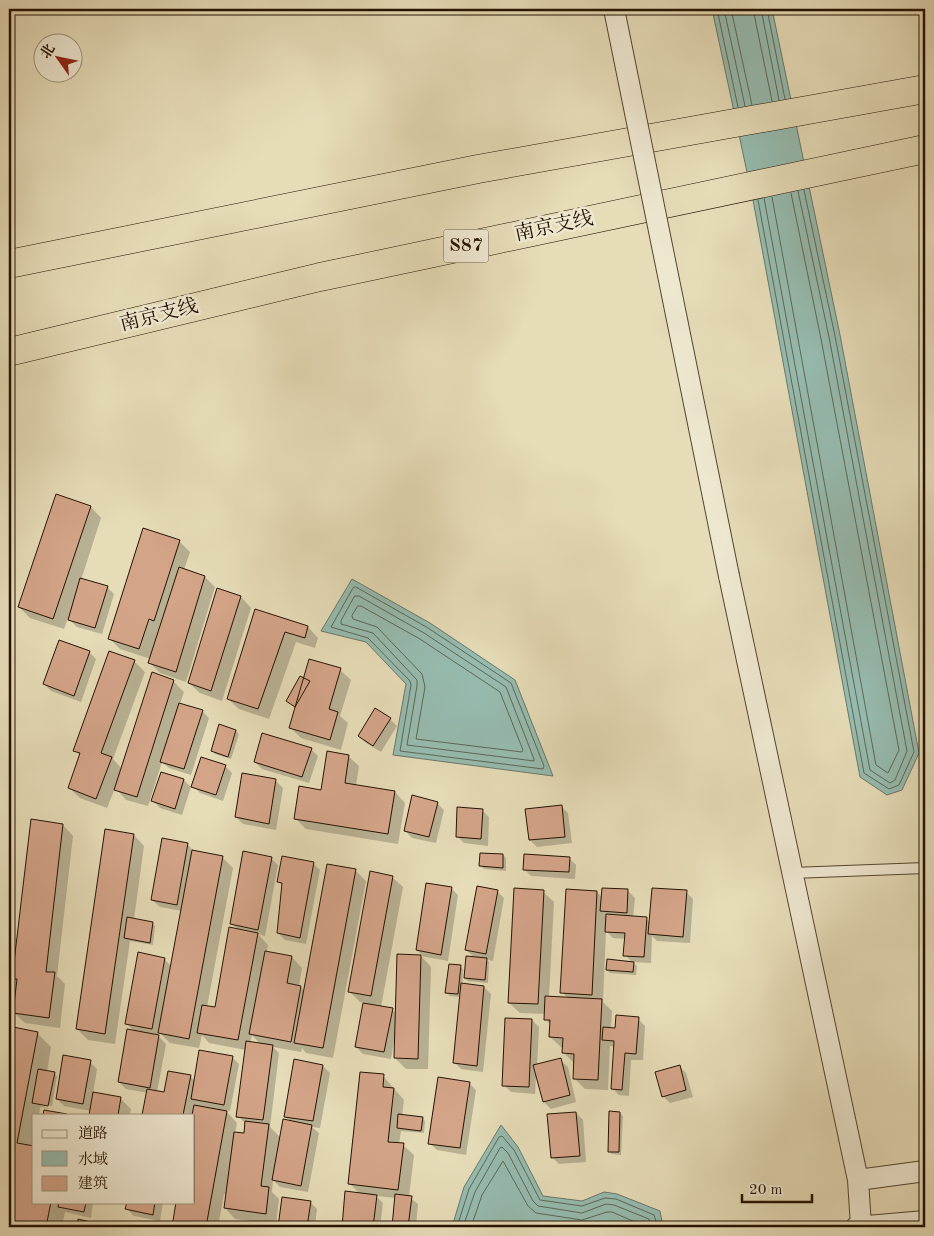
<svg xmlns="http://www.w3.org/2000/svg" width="934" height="1236" viewBox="0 0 934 1236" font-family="'Old Standard TT','Noto Serif SC',serif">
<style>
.water{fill:#96bcb0;stroke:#68786a}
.shadow{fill:#0003;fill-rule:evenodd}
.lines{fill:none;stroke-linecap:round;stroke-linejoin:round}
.shore{stroke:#5d6758;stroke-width:1}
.building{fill:#d4a489;stroke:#241200}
.lane-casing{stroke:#54442e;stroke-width:12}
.street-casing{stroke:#54442e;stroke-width:22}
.highway-casing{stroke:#241200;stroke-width:29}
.lane{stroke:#efe8d1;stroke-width:10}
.street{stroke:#efe8d1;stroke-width:20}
.highway{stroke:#e6dcb8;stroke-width:28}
.street-bridge-casing{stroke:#54442e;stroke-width:22;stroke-linecap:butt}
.street-bridge{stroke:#efe8d1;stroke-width:20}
.labels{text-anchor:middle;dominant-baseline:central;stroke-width:5;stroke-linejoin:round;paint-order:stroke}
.shield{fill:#efe8d1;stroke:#61523f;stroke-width:1}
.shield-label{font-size:19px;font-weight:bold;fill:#241200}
.street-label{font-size:20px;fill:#241200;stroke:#efe8d1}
</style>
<rect width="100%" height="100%" fill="#e6dcb8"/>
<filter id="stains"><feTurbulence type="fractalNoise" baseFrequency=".004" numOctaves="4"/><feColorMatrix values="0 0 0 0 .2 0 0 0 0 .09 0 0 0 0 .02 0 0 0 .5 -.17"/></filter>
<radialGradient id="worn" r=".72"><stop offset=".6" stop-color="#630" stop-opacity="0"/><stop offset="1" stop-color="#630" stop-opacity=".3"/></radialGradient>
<path class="water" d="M712,9h60l68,326 79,418 -17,37 -15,5 -27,-18 -107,-577z
M352,579l78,44 85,57 38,96 -160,-21 13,-71 -40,-42 -45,-11z
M501,1125l17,22 25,49 39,5 22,-9 13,2 43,17 3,16h-211l12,-40z"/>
<path class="shadow" d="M91,507l10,11 -20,62 26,7 7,7 -12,40 -25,-7 -9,-9 -4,11 -34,-11 -11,-11z
M179,541l11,11 -6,18 21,7 10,10 -29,95 -26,-9 -10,-10 1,-4 -31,-10 -10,-10z
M218,590l23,7 10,11 -29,93 -22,-8 -11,-10z
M256,611l52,16 10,11 -3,10 -19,-6 -27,77 -30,-10 -11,-10z
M89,652l7,7 -15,43 -30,-11 -7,-7z
M134,661l11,11 -32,87 9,10 51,-88 11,11 -4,12 22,7 7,7 -18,57 -22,-7 -7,-6 -14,44 -22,-6 -11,-12 -8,20 -27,-10 -11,-10 12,-32 -7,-6z
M340,670l11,10 -11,36 8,7 -7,27 -40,-12 -10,-10 5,-20 -9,-7 17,-21z
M376,710l14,9 7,7 -16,26 -15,-9 -7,-7z
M220,726l16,5 3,3 -8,25 -16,-5 -3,-4z
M311,749l7,7 -9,27 -47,-14 -7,-7z
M348,756l11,10 -3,20 39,6 10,11 -7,41 -92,-15 -10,-10 26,-28z
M225,766l7,7 -9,28 -23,-8 -7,-7z
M184,780l7,7 -9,28 -22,-7 -7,-7z
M276,781l7,7 -7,42 -33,-6 -7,-7z
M437,803l7,7 -8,33 -24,-5 -7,-7z
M561,806l7,7 4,30 -35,4 -7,-7z
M482,810l7,7 -1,29 -24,-3 -7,-7z
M63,825l10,11 -16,140 8,8 -5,44 -35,-5 -11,-10 3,-31 -3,-4z
M134,835l10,11 -10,73 18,4 3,3 -2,19 -23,-4 -15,103 -27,-4 -11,-11z
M187,844l8,8 27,5 11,11 -26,139 9,2 23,-79 -7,-6 39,-66 7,7 -13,71 -7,-2 10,11 -1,7 25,5 10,11 -3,18 6,5 50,-121 11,11 -33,177 -27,-5 -4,-5 -1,4 -28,-5 6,6 -9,74 11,11 10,-16 -6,-6 10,-55 28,5 7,7 -10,55 -8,-1 7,6 -11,59 -28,-5 -7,-7 -1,12 7,7 -3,25 -41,-5 -10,-11 2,-14h-3l-6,33h-45l5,-25h16v-87h-50l4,-22 -22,-4 -7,-7 16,-50 -9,-9 38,-64 8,8 10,-56 -22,-4 -8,-7zM159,1032l11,11 29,5 3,-13 7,8 37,7 -8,66 7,7v11l-10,-1 2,-10 -12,-13 5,1 9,-47 -7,-7 -37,24 -5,-5 -25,18 -8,-2 9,-48 -8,-8zM252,1035l9,10 -11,-2z
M9,850l2,2 -2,17z
M503,855l3,3v13l-22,-2 -3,-3z
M569,858l7,7 -1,14 -44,-3 -7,-7z
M313,863l7,7 -14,74 -21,-4 -7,-7 5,-47 -4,-4z
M392,877l11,10 -22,120 11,2 4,5 2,-59 25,1 -6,-6 34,-62 7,7 -10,66 -27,-5 10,11 -3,102h-22l-11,-11 1,-17h-2l-3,18 -28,-5 -7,-7 8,-44 -4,-1 -10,-10z
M497,891l7,7 -11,63 -7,-2 3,3 -1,21 -20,-2 -3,-3 10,-20 -9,-8z
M628,891l7,7 -2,19 13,1 5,5 35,-31 7,7 -3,44 -33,-2 -5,-5 -1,27 -19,-1 5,4 -1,9 -26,-2 -3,-3 26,-7 -8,-8 1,-16 -13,-1 -7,-7 -3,71 9,9 -1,18h5l22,-10 7,7 -2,34h-12l-2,36 -10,-1 -7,-7 3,-41 -5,-1 -2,44 -23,-1 -11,-11 1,-14 -11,-11v-5l-3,-1 -11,-10 1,-12 -6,-6v-5l-25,-1 -11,-10 34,-111 11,10 -5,95 19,1 -6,-6 35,-100 6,6z
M460,966l3,3 -1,16 22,2 7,7 -8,78 -22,-3 -7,-7 7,-65 -11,-1 -3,-3z
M532,1020l7,7 -2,39 23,-6 8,7 8,35 -25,7 -7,-7 -8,-27 -1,19 -24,-2 -7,-7z
M14,1029l23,4 14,14 -4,25 7,1 3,3 -5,30 -11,-2v2l10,3 -11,-2 -1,8h-5v87h59l-2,16 -26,-6 -3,15h-53v-167z
M90,1062l7,7 -4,25 27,4 11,11 -1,6h-40l1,-4 -27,-5 -7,-7z
M679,1066l7,7 7,24 -23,6 -7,-7z
M383,1076l21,24 -2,16 20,2 3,3 -1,12 -23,-2 -2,13 4,1 11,10 -5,42 9,7 -2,23h-23l3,-29 -20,-2 7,7 -3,24h-37l4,-34 13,1 -11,-11z
M469,1083l7,7 -10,65 -29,-5 -7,-7z
M576,1113l7,7 3,42 -27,2 -7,-7z
M620,1113l3,3 -2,39 -9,-1 -3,-3z
M284,1198l26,4 7,7 -2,18h-35z
M128,1202h35l-3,19 -26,-5 -7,-7z"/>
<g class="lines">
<path class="shore" d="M717,9l21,98
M724,9l21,97
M731,9l21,96
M753,9l19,92
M761,9l18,91
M767,9l18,90
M772,197l104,568 12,8 11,-23 -78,-411 -30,-146
M764,198l106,572 20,13 5,-3 12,-29 -78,-414 -31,-146
M758,200l106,573 25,16 10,-4 15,-33 -79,-416 -31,-146
M356,587l72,41 83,55 33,83 -1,3 -143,-18 11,-66 -1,-4 -42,-43 -37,-11 22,-39z
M355,596h4l65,37 82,54 28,72v2l-127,-16 10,-59v-6l-44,-47 -32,-9v-3z
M358,606h3l59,33 80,53 23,58 -1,2 -106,-13 9,-52 -3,-13 -45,-47 -24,-8 -1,-3z
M457,1227l12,-38 30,-52 3,-1 12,14 26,50 42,6 23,-8 11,1 38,16 4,12
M463,1227l12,-35 25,-44 2,-1 6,6 25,48 5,5 44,7 24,-9 8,1 35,14 2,8
M471,1227l11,-32 21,-34 25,45 8,7 46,7 25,-8h5l30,13 2,2"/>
</g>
<path class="building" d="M56,494l35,12 -38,113 -35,-12z
M143,528l37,12 -26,81 -5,-2 -10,30 -31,-10z
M179,567l26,9 -29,96 -28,-9z
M80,578l28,8 -13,42 -27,-8z
M217,588l24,8 -30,95 -23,-8z
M255,609l53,17 -3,12 -20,-6 -27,77 -31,-10z
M59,640l31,11 -16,45 -31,-12z
M109,651l26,9 -34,93 11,4 -16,42 -28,-11 12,-35 -7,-2z
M309,659l32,9 -12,41 9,3 -8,28 -41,-12z
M152,672l22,8 -37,117 -23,-7z
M300,676l10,5 -15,26 -9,-6z
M179,703l24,7 -19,59 -24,-7z
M375,708l16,10 -18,28 -15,-10z
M219,724l17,6 -8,27 -17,-6z
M262,733l50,15 -10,29 -48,-15z
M327,751l22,4 -4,28 50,8 -7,43 -94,-15 5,-33 22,4z
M201,757l25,8 -10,30 -25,-8z
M161,772l23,7 -9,30 -24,-8z
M242,773l34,6 -7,45 -34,-7z
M412,795l26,7 -9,35 -25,-6z
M562,805l3,32 -36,3 -4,-31z
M457,807l26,2 -2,30 -25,-2z
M31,819l32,5 -17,148h9l-6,46 -36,-5 4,-34h-5z
M105,829l29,5 -29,200 -29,-5z
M162,838l26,5 -11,62 -26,-5z
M192,850l31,6 -34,183 -31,-6z
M243,851l29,6 -14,73 -28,-6z
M480,853l23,1v14l-24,-2z
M524,854l46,3 -1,15 -46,-2z
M282,856l32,6 -14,76 -23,-5 5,-50 -5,-1z
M327,864l29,5 -33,179 -29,-5z
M370,871l23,5 -22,120 -23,-4z
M426,883l26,4 -11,68 -25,-5z
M477,886l21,4 -12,64 -21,-4z
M514,888l30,2 -6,114 -30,-1z
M602,888l26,1 -1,24 -27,-2z
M652,888l35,2 -4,47 -35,-3z
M566,889l31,2 -5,104 -32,-2z
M606,914l41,3 -3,40 -21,-1 2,-23 -20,-1z
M127,917l26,5 -3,21 -26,-5z
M229,927l29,6 -20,107 -41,-7 5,-28 13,2z
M265,951l27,5 -5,27 14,3 -10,56 -42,-8z
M138,952l27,6 -13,71 -27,-5z
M397,954l24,1 -3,104 -24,-1z
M466,956l21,2 -2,22 -21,-2z
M607,959l27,3 -1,10 -27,-2z
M449,964l12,1 -3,29 -13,-1z
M461,983l23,3 -7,80 -24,-3z
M545,996l57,3 -4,81 -25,-1 1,-25 -12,-1 1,-15 -14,-1 1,-17h-6z
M363,1003l30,5 -9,44 -29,-5z
M616,1015l23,2 -3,37 -11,-1 -3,37 -11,-1 3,-48 -12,-1 1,-13 12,1z
M505,1018l27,1 -3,68 -27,-1z
M13,1027l25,5 -21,111 17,3v56h17l-5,25h-37v-174z
M127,1029l32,6 -9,53 -32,-6z
M246,1041l27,4 -10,75 -27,-3z
M199,1050l34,6 -9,49 -33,-6z
M63,1055l28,5 -8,44 -27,-5z
M561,1058l9,37 -27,7 -10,-37z
M294,1059l29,6 -10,56 -29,-4z
M680,1065l6,25 -24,7 -7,-25z
M38,1069l17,3 -7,34 -16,-3z
M168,1071l23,4 -8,40h-41l5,-26 17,3z
M360,1072l24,2 -1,13 11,1 -6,54 16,1 -6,47 -50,-6z
M438,1077l32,5 -10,66 -32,-4z
M93,1092l28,5 -3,18h-29z
M194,1105l33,6 -21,116h-34l4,-25h18v-87h-2z
M44,1110l23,4v1h-24z
M609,1111l11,1 -1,40h-11z
M576,1112l4,44 -29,2 -4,-44z
M398,1114l25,3 -2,14 -24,-3z
M283,1119l29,6 -11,61 -29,-6z
M245,1121l24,3 -8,62 8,1 -3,27 -42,-6 10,-76 10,1z
M345,1191l32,4 -4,32h-31z
M395,1194l17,2 -4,31h-16z
M282,1197l29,4 -4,26h-29z
M59,1202h27l-2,10 -26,-5z
M127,1202h28l-2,13 -28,-6z
M78,1219l26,6v2h-27z"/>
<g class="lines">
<defs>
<path id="lane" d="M792,873l133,-5"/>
<path id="street" d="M729,576l129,604 3,46
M858,1180l67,-9
M856,1227l69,-6"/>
<path id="highway" d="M9,264l469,-95 447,-80
M9,352l311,-75 605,-128"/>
</defs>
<use href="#lane" class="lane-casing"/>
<use href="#street" class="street-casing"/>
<use href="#highway" class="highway-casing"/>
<use href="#lane" class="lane"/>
<use href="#street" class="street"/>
<use href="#highway" class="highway"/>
<defs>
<path id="street-bridge" d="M614,9l115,567"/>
</defs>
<use href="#street-bridge" class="street-bridge-casing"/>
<use href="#street-bridge" class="street-bridge"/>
</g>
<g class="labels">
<rect class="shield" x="443.5" y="229.5" width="45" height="33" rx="4"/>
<g class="shield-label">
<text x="466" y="246">S87</text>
</g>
<g class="street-label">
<text transform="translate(554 227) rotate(-12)">南京支线</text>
<text transform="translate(159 316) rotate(-14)">南京支线</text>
</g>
</g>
<rect width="934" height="1236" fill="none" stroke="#e6dcb8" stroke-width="30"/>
<rect x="10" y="10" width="914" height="1216" fill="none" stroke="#241200" stroke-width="2.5"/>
<rect x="15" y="15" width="904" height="1206" fill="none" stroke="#241200"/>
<rect x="32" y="1114" width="162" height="90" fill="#efe8d1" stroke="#9e927d"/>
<rect x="42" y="1130" width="25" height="8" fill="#efe8d1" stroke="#9e927d"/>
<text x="78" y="1138" font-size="15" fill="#241200">道路</text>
<rect x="42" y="1151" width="25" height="15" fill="#96bcb0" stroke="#9e927d"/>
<text x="78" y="1164" font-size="15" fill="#241200">水域</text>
<rect x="42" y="1176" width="25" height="15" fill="#d4a489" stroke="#9e927d"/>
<text x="78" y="1188" font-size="15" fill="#241200">建筑</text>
<g transform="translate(58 58) rotate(303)"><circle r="24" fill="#efe8d1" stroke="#9e927d"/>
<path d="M0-4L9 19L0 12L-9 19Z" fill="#8f2418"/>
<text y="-8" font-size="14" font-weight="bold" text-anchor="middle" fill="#241200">北</text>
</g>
<path d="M742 1194v8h70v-8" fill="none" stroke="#241200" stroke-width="2.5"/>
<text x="749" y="1194" font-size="15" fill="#241200" stroke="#efe8d1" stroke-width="4" paint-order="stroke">20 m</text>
<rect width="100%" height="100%" filter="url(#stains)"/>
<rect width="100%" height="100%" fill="url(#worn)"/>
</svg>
